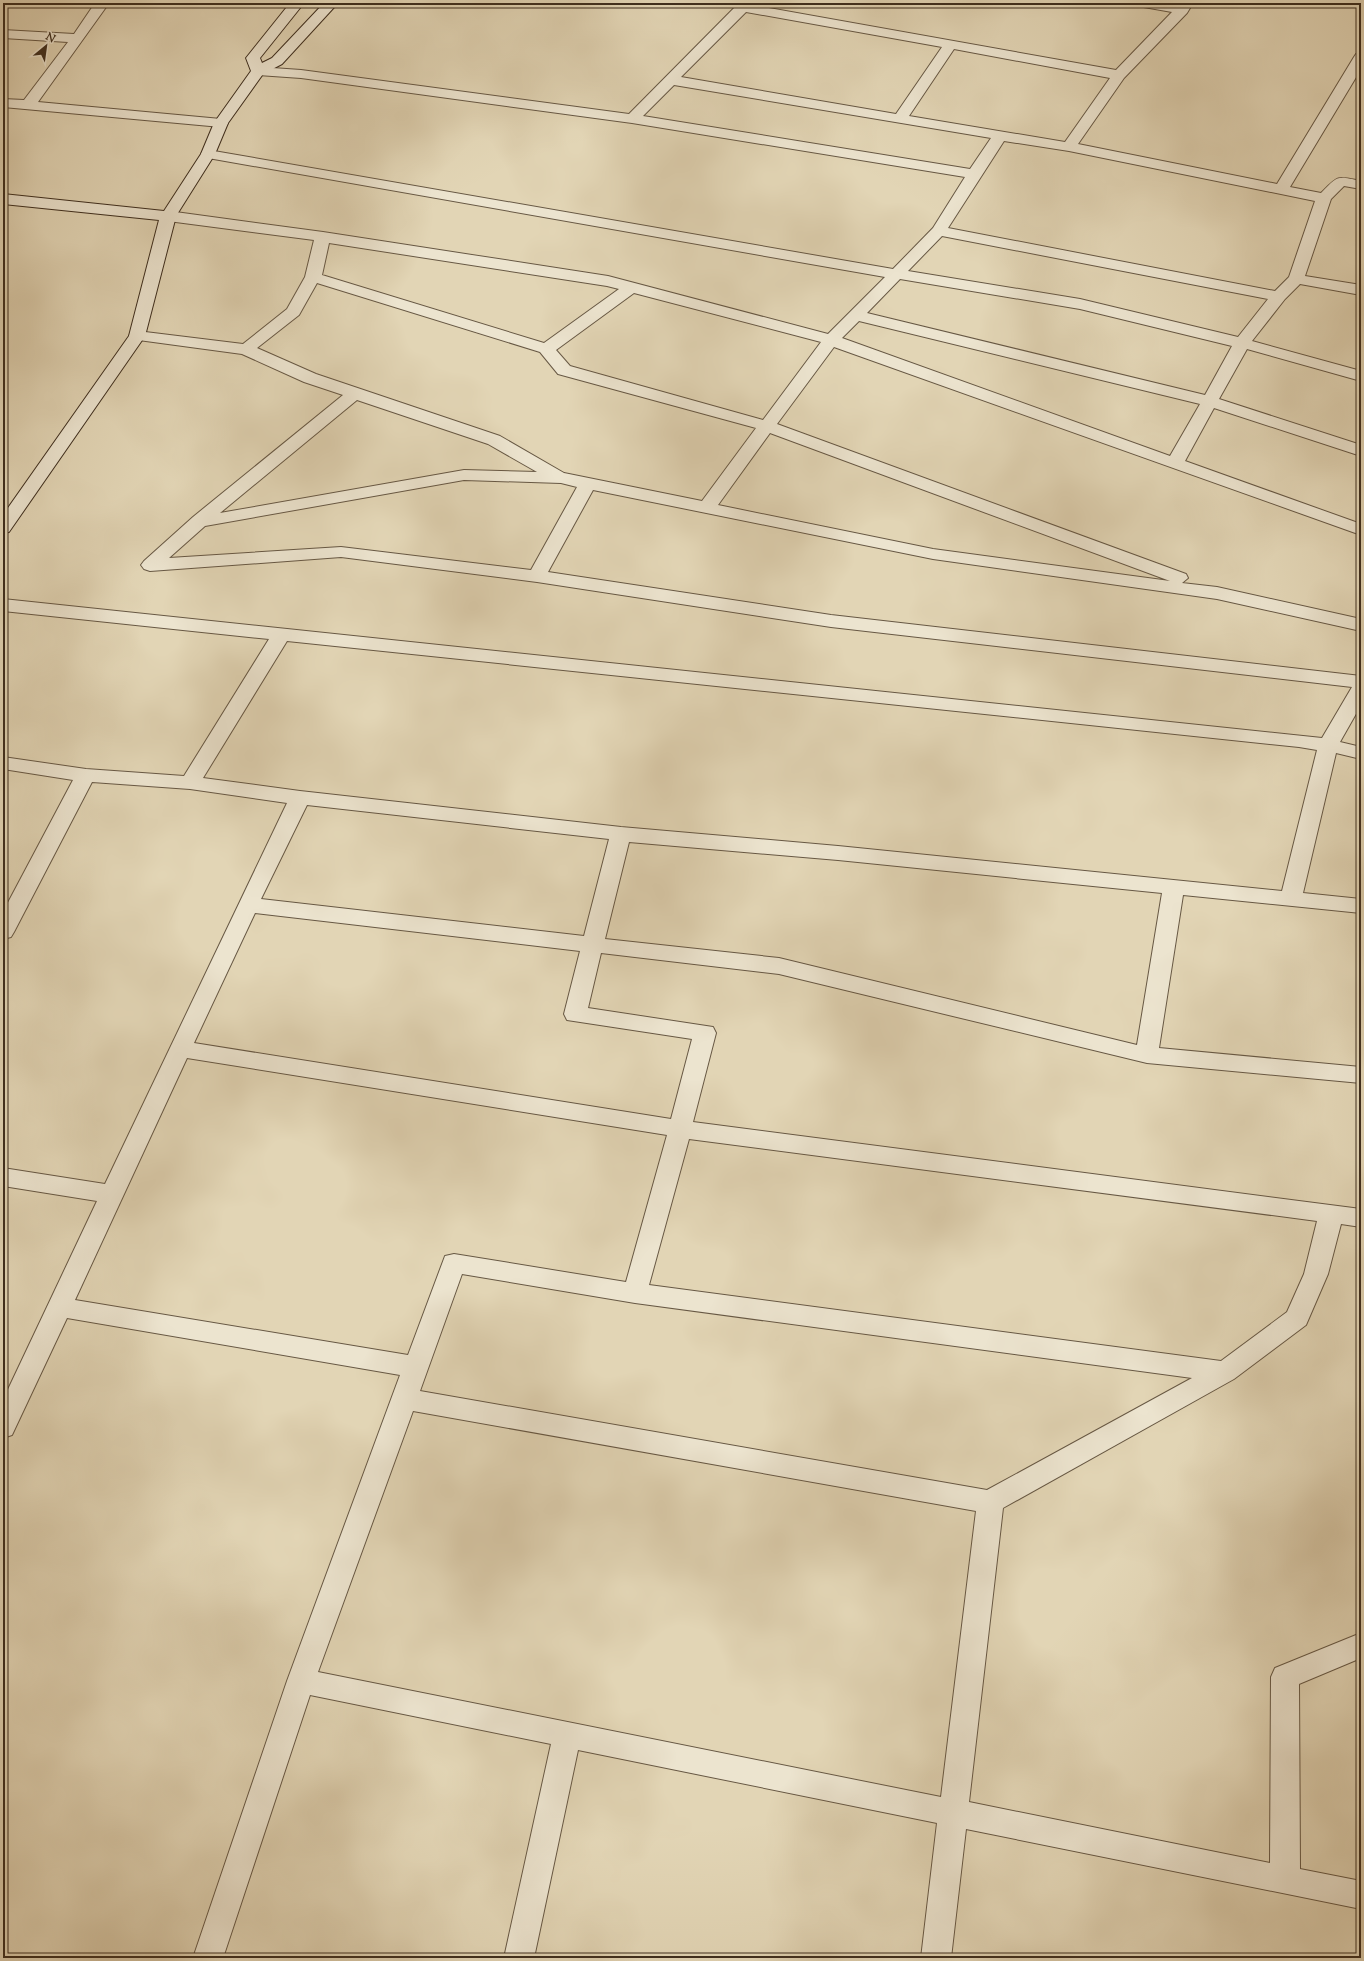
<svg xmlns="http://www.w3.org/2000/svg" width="1364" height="1961" viewBox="0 0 1364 1961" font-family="'Sorts Mill Goudy',serif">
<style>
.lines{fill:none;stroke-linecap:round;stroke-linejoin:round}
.street-casing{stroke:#675844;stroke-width:2}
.secondary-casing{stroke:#3e2e1e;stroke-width:2}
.street{fill:#ece4cf;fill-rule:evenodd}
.secondary{fill:#ece4cf;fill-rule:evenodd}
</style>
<rect width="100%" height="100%" fill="#e2d5b5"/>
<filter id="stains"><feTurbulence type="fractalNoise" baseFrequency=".005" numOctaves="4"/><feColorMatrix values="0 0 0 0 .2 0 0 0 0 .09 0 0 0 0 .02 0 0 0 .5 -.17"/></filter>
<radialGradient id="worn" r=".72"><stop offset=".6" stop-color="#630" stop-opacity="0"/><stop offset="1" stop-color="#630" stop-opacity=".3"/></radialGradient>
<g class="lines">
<defs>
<path id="street" d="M95,3h14l-71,99 183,17 5,1 2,3 -2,3 -5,1 -218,-20v-8l21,1 44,-58 -65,-4v-8l71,4z
M739,3h15l-2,2 364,65 56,-58 -34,-6 -2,-3h29l13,2 1,-2h14l-6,10 -63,65 -46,66 199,40 77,-127 2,-3 5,-1v16l-71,118 31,6c18,-18 15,-17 40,-12v8l-17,-3 -13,13 -26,77 56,9v10l-61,-11 -15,15 -33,42 109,30v10l-114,-32 -28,50 142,46v11l-147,-48 -29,53 176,63v11l-527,-188 -57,77 409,150 2,4 -6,5 35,4 144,32v12l-144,-32 -284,-40 -340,-69 -45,82 283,43 530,61v29l-21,37 21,5v12l-25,-6 -33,140 58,6v14l-178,-18 -24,153 202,19v16l-214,-20 -368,-89 -178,-21 -13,55 125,19 3,6 -23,89 668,87v18l-20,-3 -13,50 -22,51 -72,54 -231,129 -34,294 301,61 1,-186 4,-9 86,-35v25l-62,26 1,185 61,12v28l-395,-80 -15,129h-30l16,-135 -359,-73 -44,208h-30l47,-214 -241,-49 -87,263h-30l94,-277 113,-306 -333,-57 -55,117 -9,3v-38l94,-199 -94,-15v-18l102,16 182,-381 -97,-14 -98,-7 -78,150 -3,5 -8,2v-27l70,-132 -70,-11v-12l83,12 98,7 85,-137 -266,-28v-12l1319,139 30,-51 -521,-60 -294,-45 -196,-25 -191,14 -6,-2 -3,-4 3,-4 49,-44 150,-122 -39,-13 -62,-28 -111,-15 -2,-3 2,-3 6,-2 106,13 44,-35 18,-32 9,-37 -146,-19 -5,-2 -3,-3 3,-3 5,-2 155,21 285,44 220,58 57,-57 -677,-119 -5,-1 -2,-3 2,-3 5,-1 685,119 40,-41 32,-51 -333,-54 -331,-45 -43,-3 -5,-1 -2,-3 2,-3 5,-1 43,3 328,44zM746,12l196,35 -46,67 -215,-37zM954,49l156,29 -45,64 -156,-26zM674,85l317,53 -21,31 -327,-53zM1004,141l65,10 246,50 -26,76 -14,14 -327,-63zM942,236l326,63 -30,38 -158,-38 -172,-28zM329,243l278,43 12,3 -75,54 -222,-68zM900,279l180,30 152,37 -27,49 -338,-82zM317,283l223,69 18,22 198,54 -54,73 -138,-28 -64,-37 -184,-62 -59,-26 42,-33zM634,293l187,49 -58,78 -193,-54 -14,-16zM859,321l341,83 -30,52 -328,-118zM357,400l131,44 49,28 -73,-2 -244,43zM770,433l400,148 -237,-32 -215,-44zM464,480l97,3 16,4 -46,83 -190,-23 -172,11 36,-32zM287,641l1012,106 18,3 -35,141 -444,-45 -217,-19 -321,-36 -97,-13zM307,805l302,34 -25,97 -323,-37zM629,842l209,18 324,33 -25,152 -358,-87 -174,-19zM255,913l325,38 -16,63 3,6 125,19 -21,80 -477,-76zM187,1058l480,77 -41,147 -172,-28 -9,2 -37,99 -333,-55zM689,1139l628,82 -13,53 -17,38 -66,49 -572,-76zM462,1274l173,29 557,75 -205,112 -567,-99zM413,1411l563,100 -35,286 -623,-125z"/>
<path id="secondary" d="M290,3h14l-44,55 2,5 10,-5 52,-55h14l-56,61 -19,10 -35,49 -13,31 -39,62 -31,120 -136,196 -6,1v-18l126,-179 30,-116 -156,-16v-10l161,17 37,-57 13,-31 37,-52 -5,-13z"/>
</defs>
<use href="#street" class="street-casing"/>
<use href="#secondary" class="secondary-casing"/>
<use href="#street" class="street"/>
<use href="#secondary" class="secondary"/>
</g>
<rect width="1364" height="1961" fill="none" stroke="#e2d5b5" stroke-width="16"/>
<rect x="4" y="4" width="1356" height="1953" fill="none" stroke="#3e2e1e" stroke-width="2"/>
<rect x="8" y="8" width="1348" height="1945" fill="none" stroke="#3e2e1e"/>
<g transform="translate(46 46) rotate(29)" stroke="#ece4cf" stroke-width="3" paint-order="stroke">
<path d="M0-3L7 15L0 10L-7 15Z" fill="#3e2e1e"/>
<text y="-6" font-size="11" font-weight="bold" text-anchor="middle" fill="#3e2e1e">N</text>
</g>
<rect width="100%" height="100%" filter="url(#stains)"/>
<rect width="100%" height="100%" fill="url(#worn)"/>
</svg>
